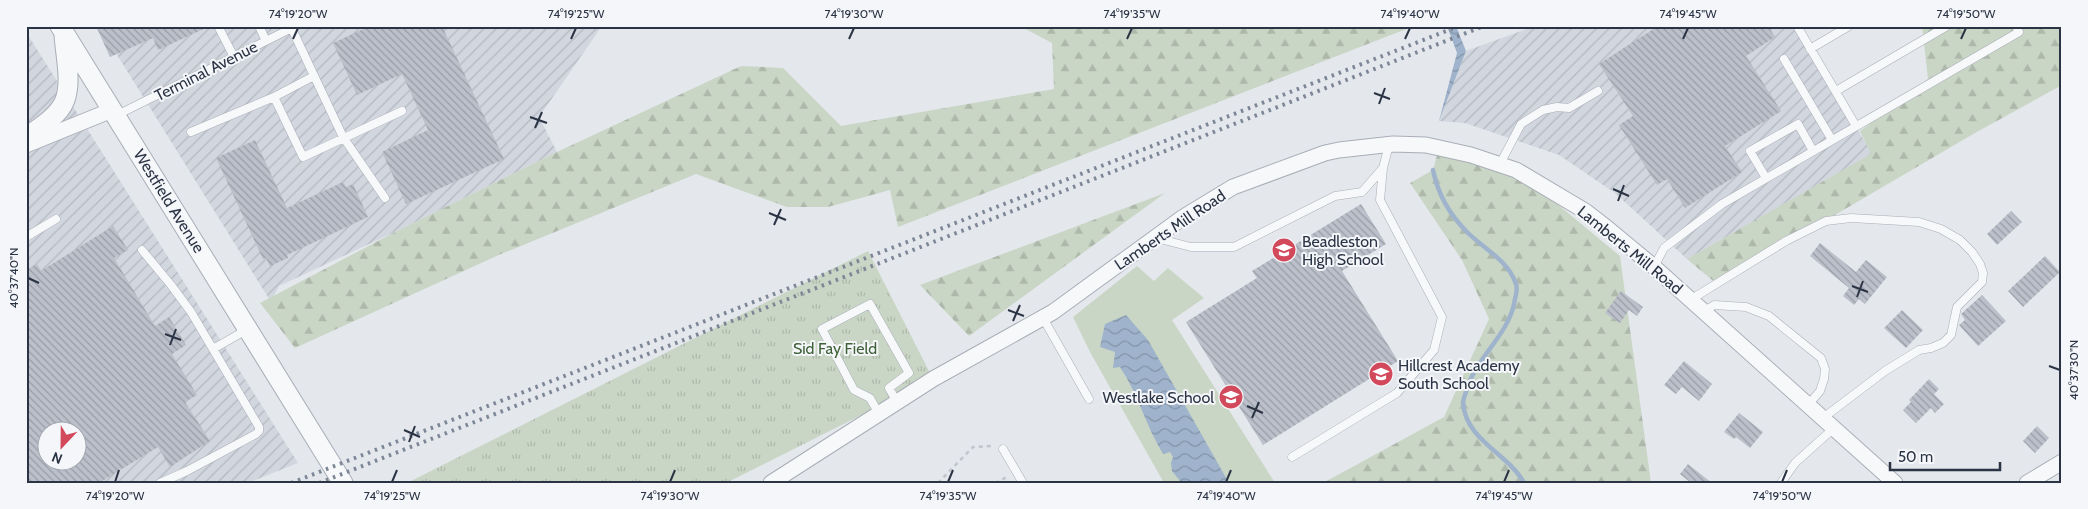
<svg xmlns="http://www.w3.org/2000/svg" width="2088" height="509" viewBox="0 0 2088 509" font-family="Cabin,sans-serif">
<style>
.industrial{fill:url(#industrial-furrows);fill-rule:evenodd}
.green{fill:#c9d6c5}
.forest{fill:url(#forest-firs)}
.park{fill:url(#park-tufts)}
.water{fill:url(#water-waves)}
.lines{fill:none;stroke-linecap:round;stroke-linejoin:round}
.stream{stroke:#9fb4cc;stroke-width:4.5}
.building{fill:url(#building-back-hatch);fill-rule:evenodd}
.service-casing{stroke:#a9aeb7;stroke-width:9}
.minor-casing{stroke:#a9aeb7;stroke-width:17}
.tertiary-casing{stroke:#a9aeb7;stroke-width:21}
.path{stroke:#c2c5cb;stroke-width:2.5;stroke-dasharray:4 4;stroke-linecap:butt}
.service{stroke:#f7f8fa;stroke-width:8}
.minor{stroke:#f7f8fa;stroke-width:15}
.tertiary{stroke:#f7f8fa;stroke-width:19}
.rail{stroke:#7d8696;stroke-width:4;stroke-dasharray:2.5 5;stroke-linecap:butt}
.ticks{fill:none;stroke:#2b3445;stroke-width:2}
.labels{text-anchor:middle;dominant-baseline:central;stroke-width:4;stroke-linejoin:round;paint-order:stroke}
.street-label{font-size:16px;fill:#2b3445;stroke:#f4f6f9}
.poi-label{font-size:16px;fill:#2b3445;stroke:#f4f6f9;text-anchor:start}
.park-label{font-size:16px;fill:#3f6138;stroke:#f4f6f9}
.neatline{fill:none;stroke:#2b3445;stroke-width:2}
.ticks-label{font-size:12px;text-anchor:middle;fill:#2b3445}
</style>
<defs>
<pattern id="industrial-furrows" width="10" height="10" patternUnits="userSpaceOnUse" patternTransform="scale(1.25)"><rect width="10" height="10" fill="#d2d6de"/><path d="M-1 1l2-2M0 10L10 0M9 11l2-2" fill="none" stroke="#b4b8c0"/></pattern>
<pattern id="forest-firs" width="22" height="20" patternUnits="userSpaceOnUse" patternTransform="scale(1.25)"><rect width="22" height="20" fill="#c9d6c5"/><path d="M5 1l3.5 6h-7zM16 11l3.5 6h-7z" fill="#adb8ab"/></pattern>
<pattern id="park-tufts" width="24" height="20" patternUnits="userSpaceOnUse" patternTransform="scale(1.25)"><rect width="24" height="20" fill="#c9d6c5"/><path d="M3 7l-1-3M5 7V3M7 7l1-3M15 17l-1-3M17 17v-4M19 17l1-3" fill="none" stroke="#adb8ab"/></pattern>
<pattern id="water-waves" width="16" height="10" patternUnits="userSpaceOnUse" patternTransform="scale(1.25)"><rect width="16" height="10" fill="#9fb4cc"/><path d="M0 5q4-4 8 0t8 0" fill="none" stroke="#8293a7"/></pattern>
<pattern id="building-back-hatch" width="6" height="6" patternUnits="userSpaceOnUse" patternTransform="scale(1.25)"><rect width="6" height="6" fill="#bbc0ca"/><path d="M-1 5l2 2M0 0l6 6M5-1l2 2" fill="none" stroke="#989da6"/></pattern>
</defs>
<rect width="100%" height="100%" fill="#e4e7ec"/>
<path class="industrial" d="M99,26h503l-63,91 18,35 -160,79 -118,55 -8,16z
M1535,26h263l74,128 -185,105 -72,-66 -56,-38 -94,-32 -26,-2 27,-70z
M26,32l272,431 -50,20h-222zM48,432h30v30h-30z"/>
<path class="green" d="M1137,266l17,15 14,-13 36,30 -32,22 103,163h-111l-74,-131 -17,-35z"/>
<path class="forest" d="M1020,26h394l-516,201 -8,-37 -62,17h-41l-91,-33 -195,80 -206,94 -35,-45 137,-72 160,-79 184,-86 42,2 58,58 213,-37 -2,-46z
M1922,26h140v59l-87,48 -258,151 -30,-25 184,-105 -11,-23 68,-52z
M1439,148l77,22 104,86 31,227h-328l121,-66 45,-98 -27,-59 -52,-77 23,-13z
M1165,193l-196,143 -49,-51z"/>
<path class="park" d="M868,251l65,128 -207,104h-319z"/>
<path class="water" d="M1447,26h9l10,25 -27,70 18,-68z
M1126,315l22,25 81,143h-20l-8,-2 -18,2 -3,-2 -8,-10 -1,-8 2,-6 -3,-5 -7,2c-17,-28 -25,-60 -43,-87l-7,1 2,-16 -15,-5 5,-23z"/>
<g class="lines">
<path class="stream" d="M1433,170c5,25 16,44 34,62 17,17 41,28 49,52 2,5 0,10 -1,15 -5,36 -40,58 -49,93 -1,3 -3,8 -3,11 3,38 46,51 61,80"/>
</g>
<path class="building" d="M96,26h114l-52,24 -5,-12 -43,19z
M370,26h72l62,133 -98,45 -24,-52 46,-22 -26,-56 -45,21 -24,-52z
M1658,26h110l7,11 -29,19 35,55 -56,35 17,26 -57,36 -18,-29 -10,6 -38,-60 14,-9 -34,-52z
M255,140l32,68 56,-26 3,5 7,-3 15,33 -81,38 1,3 -18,8 -4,-8 -3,1 -47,-101z
M1361,204l25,40 -44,27 56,90 -135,84 -77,-123 71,-44 -5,-7z
M2011,211l11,11 -25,23 -10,-11z
M113,226l15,24 -14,8 41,68 14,-9 17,28 -14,9 25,41 -12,7 25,39 -40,26 -12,-20 -59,36h-73v-213l11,-6 4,7zM48,432h30v30h-30z
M1820,243l36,29 10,-12 21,17 -22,27 -6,-5 -5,6 -11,-9 6,-8 -39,-32z
M2045,256l15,16 -37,35 -15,-16z
M1621,291l22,16 -6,9 -8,-6 -9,13 -15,-10z
M1982,295l24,26 -28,25 -19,-21 6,-5 -4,-6z
M1902,310l21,20 -17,18 -22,-20z
M1684,361l28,23 -13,17 -17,-14 -6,7 -12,-9z
M1929,379l10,10 -5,5 10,10 -9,9 -4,-5 -15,15 -13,-13 8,-8 -2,-2z
M1739,413l24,19 -13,16 -14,-11 -2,2 -10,-7z
M2037,426l12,12 -14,15 -12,-12z
M1688,464l24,19h-21l-11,-9z"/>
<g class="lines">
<defs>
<path id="service" d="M218,26l16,31
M259,26l7,15
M1797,26l59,100
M292,29l51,108 42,61
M1810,49l39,-23
M1784,59l48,81
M314,76l-40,21 29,60 99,-46
M1836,91l111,-65
M115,116l181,-90
M191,132l83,-35
M1500,164l21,-40 22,-14 14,-3 12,1 29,-17
M1766,178l-16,-27 48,-27 15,27
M26,237l30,-18
M1156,238l35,9h43l101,-51 27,-4 21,-24 6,-23
M142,250l29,35 20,27 68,115v4l-3,3 -69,37 -27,12
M1654,267l10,-19 58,-44 297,-172 -3,-6
M1690,300l96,-59 40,-20 25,-3 68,4 22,7 19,11 12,12 8,12 3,9 -1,9 -25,25 -6,28 -8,8 -12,5 -12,2 -34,21 -62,47
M1703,312l11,-7 32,2 23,9 52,42 4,11 -1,10 -4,12 -12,14
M1043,318l46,81
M213,349l35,-20
M879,414l-9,-16 -16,-8 -32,-61 48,-25 39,69 -20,15 8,14
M1003,449l20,34
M1292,457l105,-64 37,-43 8,-33 -62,-117 3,-32
M1781,483l14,-20 39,-35"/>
<path id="minor" d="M26,145l86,-35
M771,483l162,-104 120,-67 129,-94 51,-31 92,-34 14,-3 54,-6 33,1 45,10 45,15 69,41 22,17 47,39 241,216
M2027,483l35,-21"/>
<path id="tertiary" d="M60,26l283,457
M26,137c13,-9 33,-21 39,-37 7,-20 0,-45 -1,-66"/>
</defs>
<use href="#service" class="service-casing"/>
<use href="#minor" class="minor-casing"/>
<use href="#tertiary" class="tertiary-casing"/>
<path class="path" d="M938,483l35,-36 19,-1
M995,483l12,-6"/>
<use href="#service" class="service"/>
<use href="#minor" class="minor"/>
<use href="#tertiary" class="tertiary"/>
<path class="rail" d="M291,483l1168,-457
M319,483l1165,-457"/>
</g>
<path class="ticks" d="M293,39l5,-11M571,39l5,-11M849,39l5,-11M1127,39l5,-11M1405,39l5,-11M1683,39l5,-11M1961,39l5,-11M1374,93l16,6M1379,104l6,-16M530,117l17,6M535,128l7,-16M1613,189l16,7M1618,201l6,-16M769,213l17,7M774,225l7,-16M28,278l11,5M1852,286l16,6M1857,297l6,-16M1008,310l16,6M1013,321l7,-16M165,334l16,6M170,345l6,-16M2049,366l11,4M1247,406l16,7M1252,418l7,-16M404,430l16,7M409,442l6,-16M115,482l4,-12M392,482l5,-12M670,482l5,-12M948,482l5,-12M1226,482l5,-12M1504,482l5,-12M1782,482l5,-12"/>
<defs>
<symbol id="school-disc" viewBox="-11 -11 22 22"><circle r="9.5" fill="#d1495b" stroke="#f4f6f9"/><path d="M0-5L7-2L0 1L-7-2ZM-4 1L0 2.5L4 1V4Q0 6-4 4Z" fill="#fff"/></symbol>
</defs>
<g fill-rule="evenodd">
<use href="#school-disc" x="1270" y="236" width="28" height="28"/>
<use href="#school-disc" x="1367" y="360" width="28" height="28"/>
<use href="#school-disc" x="1217" y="383" width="28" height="28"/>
</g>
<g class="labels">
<g class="street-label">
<text transform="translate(206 71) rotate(-27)">Terminal Avenue</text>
<text transform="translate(169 201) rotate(58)">Westfield Avenue</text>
<text transform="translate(1170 230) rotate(-34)">Lamberts Mill Road</text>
<text transform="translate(1630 250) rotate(39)">Lamberts Mill Road</text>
</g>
<g class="poi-label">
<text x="1302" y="241">Beadleston<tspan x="1302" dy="18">High School</tspan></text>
<text x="1398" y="365">Hillcrest Academy<tspan x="1398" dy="18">South School</tspan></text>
<text x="1214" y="397" text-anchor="end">Westlake School</text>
</g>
<g class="park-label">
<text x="835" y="348">Sid Fay Field</text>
</g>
</g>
<rect width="2088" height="509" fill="none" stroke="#f4f6f9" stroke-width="55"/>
<g transform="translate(62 446) rotate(202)"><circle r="24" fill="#f4f6f9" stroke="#a4a8b1"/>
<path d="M0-4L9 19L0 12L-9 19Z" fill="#d1495b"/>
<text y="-8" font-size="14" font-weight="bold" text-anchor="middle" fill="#2b3445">N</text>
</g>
<path d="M1890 462v8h110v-8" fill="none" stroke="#2b3445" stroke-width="2.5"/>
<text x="1898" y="462" font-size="15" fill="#2b3445" stroke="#f4f6f9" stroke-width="4" paint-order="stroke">50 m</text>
<rect x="28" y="28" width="2032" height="454" class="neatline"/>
<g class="ticks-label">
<text x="298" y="18">74°19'20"W</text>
<text x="576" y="18">74°19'25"W</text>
<text x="854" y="18">74°19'30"W</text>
<text x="1132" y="18">74°19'35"W</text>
<text x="1410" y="18">74°19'40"W</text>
<text x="1688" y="18">74°19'45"W</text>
<text x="1966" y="18">74°19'50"W</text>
<text transform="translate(14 278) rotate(-90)" y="4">40°37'40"N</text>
<text transform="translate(2074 370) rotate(-90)" y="4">40°37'30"N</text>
<text x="115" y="500">74°19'20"W</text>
<text x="392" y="500">74°19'25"W</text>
<text x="670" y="500">74°19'30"W</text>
<text x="948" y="500">74°19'35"W</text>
<text x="1226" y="500">74°19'40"W</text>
<text x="1504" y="500">74°19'45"W</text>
<text x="1782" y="500">74°19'50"W</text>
</g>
</svg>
